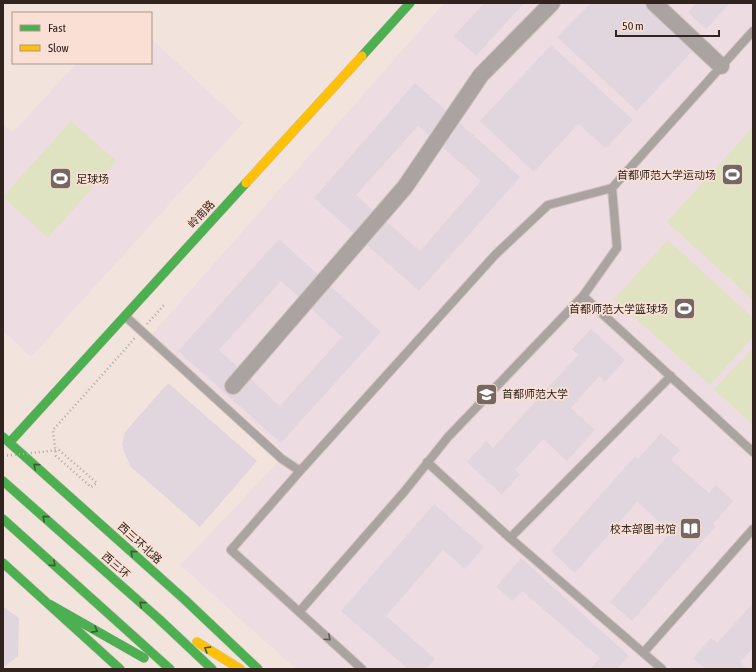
<svg xmlns="http://www.w3.org/2000/svg" width="756" height="672" viewBox="0 0 756 672" font-family="'Asap Condensed','Noto Sans SC',sans-serif">
<style>
.education{fill:#eddce1}
.green{fill:#dfe3c1}
.building{fill:#e2d6de;fill-rule:evenodd}
.lines{fill:none;stroke-linecap:round;stroke-linejoin:round}
.lane-casing{stroke:#cec2bc;stroke-width:10}
.street-casing{stroke:#cec2bc;stroke-width:18}
.fast-casing{stroke:#cec2bc;stroke-width:10}
.slow-casing{stroke:#cec2bc;stroke-width:10}
.path{stroke:#b0a8a5;stroke-width:2.5;stroke-dasharray:1 3;stroke-linecap:butt}
.lane{stroke:#aaa3a1;stroke-width:8}
.street{stroke:#aaa3a1;stroke-width:16}
.fast{stroke:#4caf50;stroke-width:9}
.slow{stroke:#ffc107;stroke-width:9}
.path-bridge{stroke:#b0a8a5;stroke-width:2.5;stroke-dasharray:1 3;stroke-linecap:butt}
.oneway{stroke:#3c5c33}
.oneway2{stroke:#615753}
.labels{text-anchor:middle;dominant-baseline:central;stroke-width:3.5;stroke-linejoin:round;paint-order:stroke}
.poi-label{font-size:11px;fill:#31241f;stroke:#fae0d4;text-anchor:end}
.street-label{font-size:11px;fill:#31241f;stroke:#fae0d4}
</style>
<rect width="100%" height="100%" fill="#f2e4dc"/>
<path class="education" d="M444,3h309v666h-457l-116,-104 106,-111 -134,-120z
M151,39l92,84 -212,234 -28,-26v-206l10,7 64,-69h74z"/>
<path class="green" d="M71,121l45,40 -68,77 -45,-41z
M753,127v173l-86,-78z
M668,240l85,78v19l-43,48 -96,-86z
M753,348v77l-39,-36z"/>
<path class="building" d="M484,3h40l-48,53 -22,-20z
M591,3h55l49,45 -58,63 -80,-74z
M696,3h34l-24,26 -18,-17z
M551,45l82,75 -27,28 -28,-24 -44,48 -54,-51z
M415,83l105,94 -101,114 -105,-93zM418,126l63,55 -61,70 -64,-56z
M279,239l102,93 -100,111 -103,-92zM281,281l61,56 -62,69 -61,-56z
M591,329l34,31 -20,22 -6,-6 -28,32 24,22 -28,31 -24,-22 -28,31 5,4 -18,21 -35,-33 19,-21 7,7 85,-93 -6,-6z
M168,383l89,78 -57,66 -69,-60 -7,-15 -2,-8 3,-12z
M661,433l19,17 -9,10 38,33 7,-8 17,16 -20,23 3,2 -84,95 -22,-19 61,-70 -34,-30 -62,71 -24,-22 84,-95 3,3z
M434,504l50,43 -19,22 -22,-19 -57,66 49,43 -9,10h-18l-67,-58z
M521,558l108,98 -12,13h-27l10,-11 -78,-67 -9,10 -17,-14z
M753,603v45l-13,14 6,6 -41,1 -12,-11 18,-20 6,5z
M3,607l16,11 -1,38 -15,12z"/>
<g class="lines">
<defs>
<path id="lane" d="M612,188l5,60 -34,48 170,156
M125,316l157,143 18,12 195,-216 53,-50 64,-17 141,-157
M427,462l83,76 152,131
M300,471l-69,79 131,119
M510,538l161,-162
M299,612l105,-120 44,-55 135,-141
M644,652l109,-123"/>
<path id="street" d="M654,3l67,63
M233,386l172,-199 76,-112 71,-72"/>
<path id="fast" d="M362,56l48,-53
M3,437l181,162 74,70
M10,442l236,-259
M3,481l156,138 53,50
M3,519l167,150
M3,563l117,106
M49,604l95,54"/>
<path id="slow" d="M246,183l116,-127
M197,642l43,27"/>
</defs>
<use href="#lane" class="lane-casing"/>
<use href="#street" class="street-casing"/>
<use href="#fast" class="fast-casing"/>
<use href="#slow" class="slow-casing"/>
<path class="path" d="M147,324l18,-20
M59,450l38,33 -6,4 -35,-31 -3,-26 82,-92"/>
<use href="#lane" class="lane"/>
<use href="#street" class="street"/>
<use href="#fast" class="fast"/>
<use href="#slow" class="slow"/>
<path class="path-bridge" d="M3,456l56,-6"/>
</g>
<defs><path id="oneway-chevron" d="M-2-3.5L2.5 0L-2 3.5" fill="none" stroke-width="1.6" stroke-linecap="round" stroke-linejoin="round"/></defs>
<g class="oneway">
<use href="#oneway-chevron" transform="translate(36 466) rotate(-138)"/>
<use href="#oneway-chevron" transform="translate(45 518) rotate(-139)"/>
<use href="#oneway-chevron" transform="translate(133 553) rotate(-138)"/>
<use href="#oneway-chevron" transform="translate(53 564) rotate(42)"/>
<use href="#oneway-chevron" transform="translate(142 604) rotate(-139)"/>
<use href="#oneway-chevron" transform="translate(95 630) rotate(29)"/>
<use href="#oneway-chevron" transform="translate(207 649) rotate(-148)"/>
</g>
<use class="oneway2" href="#oneway-chevron" transform="translate(328 638) rotate(42)"/>
<defs>
<symbol id="stadium-square" viewBox="-11 -11 22 22"><rect x="-9" y="-9" width="18" height="18" rx="4" fill="#756761" stroke="#fae0d4"/><path d="M0-5a6.5 5 0 1 0 0 10a6.5 5 0 1 0 0-10ZM-3.5-1.8h7v3.6h-7Z" fill="#fff"/></symbol>
<symbol id="university-square" viewBox="-11 -11 22 22"><rect x="-9" y="-9" width="18" height="18" rx="4" fill="#756761" stroke="#fae0d4"/><path d="M0-5L7-2L0 1L-7-2ZM-4 1L0 2.5L4 1V4Q0 6-4 4Z" fill="#fff"/></symbol>
<symbol id="library-square" viewBox="-11 -11 22 22"><rect x="-9" y="-9" width="18" height="18" rx="4" fill="#756761" stroke="#fae0d4"/><path d="M-6-4Q-3-5.5-.7-3.5V5Q-3 3-6 4ZM6-4Q3-5.5 .7-3.5V5Q3 3 6 4Z" fill="#fff"/></symbol>
</defs>
<g fill-rule="evenodd">
<use href="#stadium-square" x="720" y="162" width="25" height="25"/>
<use href="#stadium-square" x="48" y="166" width="25" height="25"/>
<use href="#stadium-square" x="672" y="296" width="25" height="25"/>
<use href="#university-square" x="474" y="382" width="25" height="25"/>
<use href="#library-square" x="678" y="516" width="25" height="25"/>
</g>
<g class="labels">
<g class="poi-label">
<text x="716" y="175">首都师范大学运动场</text>
<text x="76" y="179" text-anchor="start">足球场</text>
<text x="668" y="309">首都师范大学篮球场</text>
<text x="502" y="394" text-anchor="start">首都师范大学</text>
<text x="676" y="529">校本部图书馆</text>
</g>
<g class="street-label">
<text transform="translate(201 214) rotate(-47)">岭南路</text>
<text transform="translate(140 543) rotate(42)">西三环北路</text>
<text transform="translate(116 565) rotate(41)">西三环</text>
</g>
</g>
<rect width="756" height="672" fill="none" stroke="#31241f" stroke-width="8"/>
<rect x="12" y="12" width="140" height="52" fill="#fae0d4" stroke="#aa958c"/>
<rect x="20" y="25" width="20" height="6" fill="#4caf50" stroke="#aa958c"/>
<text x="48" y="32" font-size="12" fill="#31241f">Fast</text>
<rect x="20" y="45" width="20" height="6" fill="#ffc107" stroke="#aa958c"/>
<text x="48" y="52" font-size="12" fill="#31241f">Slow</text>
<path d="M616 30v6h103v-6" fill="none" stroke="#31241f" stroke-width="2"/>
<text x="622" y="30" font-size="12" fill="#31241f" stroke="#fae0d4" stroke-width="3" paint-order="stroke">50 m</text>
</svg>
